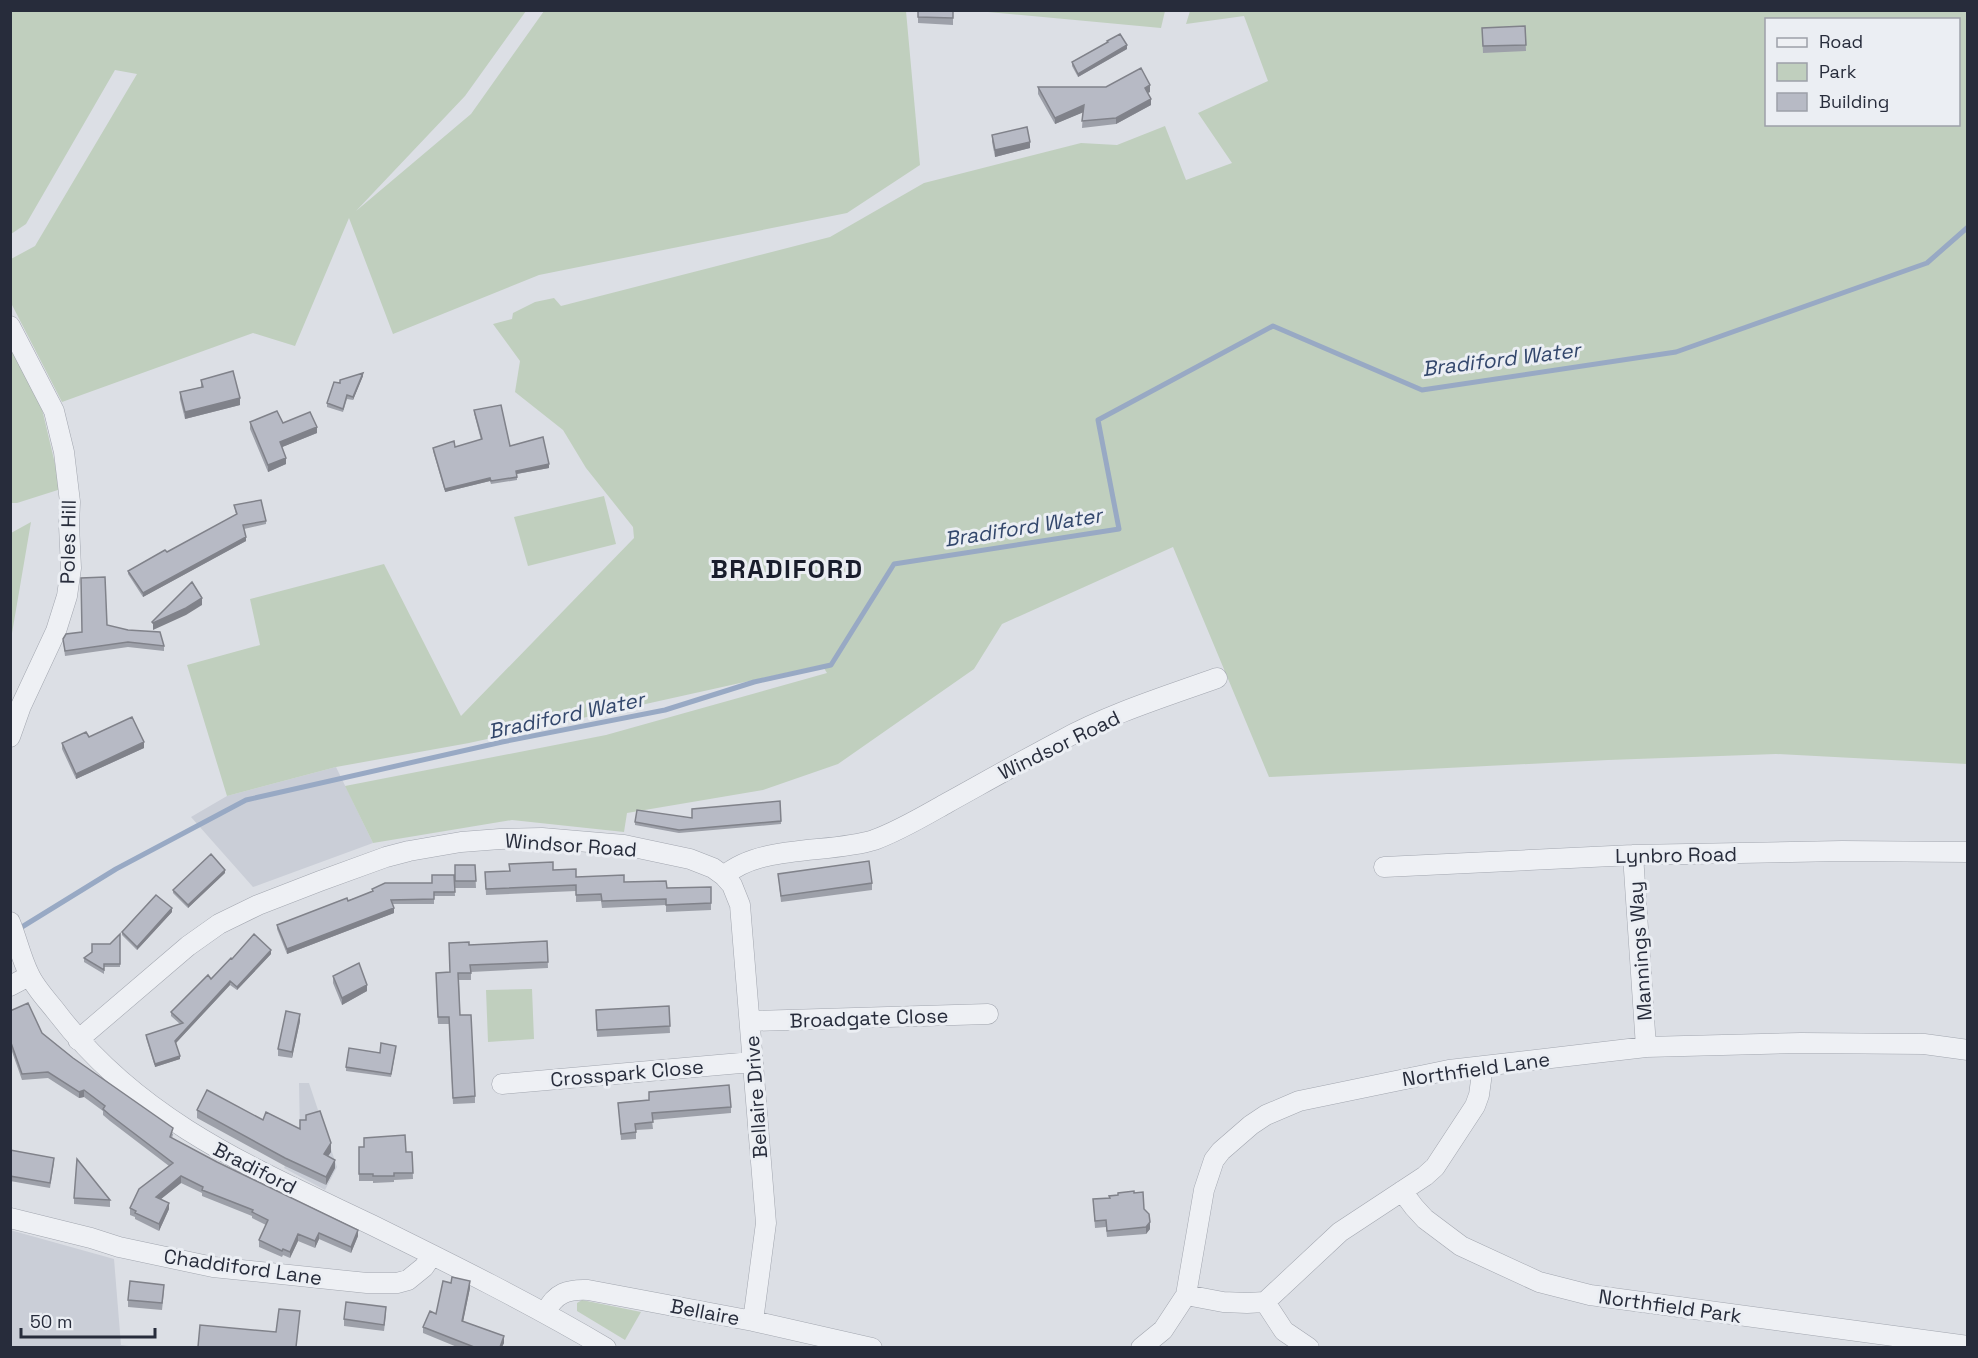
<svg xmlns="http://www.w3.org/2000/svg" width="1978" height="1358" viewBox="0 0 1978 1358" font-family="'Space Grotesk',sans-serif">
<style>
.built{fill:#caced7}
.green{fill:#c0cfbe;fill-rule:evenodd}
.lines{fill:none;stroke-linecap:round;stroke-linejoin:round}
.stream{stroke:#98a9c4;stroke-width:5}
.minor-casing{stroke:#a2a6af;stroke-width:21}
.minor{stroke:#eef0f4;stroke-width:20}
.wall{fill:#9da0a9}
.shaded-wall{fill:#80828a}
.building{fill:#b7bac5;stroke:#80828a;stroke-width:1.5}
.labels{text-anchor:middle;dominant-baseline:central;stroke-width:6;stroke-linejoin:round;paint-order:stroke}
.street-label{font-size:20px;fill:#272c3b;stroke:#ebeef3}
.water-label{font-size:21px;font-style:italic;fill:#33476c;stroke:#ebeef3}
.district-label{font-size:26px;font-weight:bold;letter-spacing:1.5px;fill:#191d2c;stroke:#ebeef3}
</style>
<rect width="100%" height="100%" fill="#dcdfe5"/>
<path class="built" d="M336,767l37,76 -120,44 -62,-70 36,-21z
M299,1083h10l28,84 -12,23 -41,-22 16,-32z
M10,1230l104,29 7,86 16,2h-126z"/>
<path class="green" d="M11,10l515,1 -61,85 -109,115 115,-97 73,-103h362l14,154 -73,48 -308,62 -146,59 -44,-116 -54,128 -42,-13 -191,69 -51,-99v-44l24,-13 102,-172 -22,-4 -89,154 -15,10z
M977,11h188l-4,17z
M1190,11h777v753l-191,-10 -168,6 -339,17 -96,-230 -171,77 -28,45 -136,95 -75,26 -136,23 -3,19 -112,-12 -139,23 -28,-57 261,-51 221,-62 -5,-8 -353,78 -133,24 -109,29 -40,-131 73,-20 -10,-46 134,-35 77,152 173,-178 -1,-11 -47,-59 -23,-38 -48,-38 5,-31 -27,-37 19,-5 1,-6 22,-11 19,-4 7,8 269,-69 94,-54 157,-40 36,2 48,-19 21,54 46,-17 -34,-50 70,-32 -24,-65 -58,8zM1766,20h192v104h-192z
M10,343l32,66 19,80 -44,14h-7z
M604,496l12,48 -88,22 -14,-49z
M31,522l-20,117v-106z
M532,989l2,50 -46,3 -2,-52z
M582,1300l59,12 -16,28 -48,-29v-8z"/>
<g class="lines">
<path class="stream" d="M17,930l99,-61 130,-69 256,-58 163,-32 89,-28 77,-17 63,-101 225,-35 -21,-109 175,-94 149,64 254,-38 251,-89 41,-36"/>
<defs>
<path id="minor" d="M10,326l44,85 10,41 6,50 -1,23 2,43 -4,28 -11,35 -35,75 -11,31
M1633,855l13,192
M1384,867l249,-12 209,-4 126,1
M724,876l8,9 8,20 26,318 -13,98
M10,922c7,17 11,36 19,52 6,14 20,28 29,40 83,108 195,154 314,211 79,39 158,78 234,123
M10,986l19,-10
M750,1021l238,-7
M78,1040l110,-94 31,-22 39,-19 62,-24 66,-24 23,-6 52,-9 39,-3 42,-1 82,7 66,14 23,9 11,8c36,-32 106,-22 150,-36 25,-9 50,-24 73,-37 38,-21 75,-42 113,-62 49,-27 104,-44 157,-63
M502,1084l250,-22
M1402,1191l12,16 11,12 36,27 78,36 51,13 378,51
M10,1218l81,20 28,9 94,20 154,16h30l11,-3 16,-13 8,-12
M1186,1295l37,7 24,1 18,-1 75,-70 85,-56 10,-9 40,-61 4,-11 4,-29
M1265,1302l19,29 25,17
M546,1312c9,-19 22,-23 42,-22l165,31 119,27
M1141,1348l22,-18 23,-35 18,-105 10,-30 7,-9 30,-26 15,-10 33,-14 150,-31 197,-23 155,-4 123,1 44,6"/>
</defs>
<use href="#minor" class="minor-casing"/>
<use href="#minor" class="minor"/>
</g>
<path class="wall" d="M918,10h35v15l-35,-2z
M1525,26l1,25 -43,2 -1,-25z
M1107,41l20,8 -49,28 -6,-11v-4l35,-19z
M1038,87l112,5 -2,1 3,12 -35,19 -34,4 1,-16 -28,12 -17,-30z
M992,135l38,13 -35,9 -3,-15z
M363,376l-10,24 -6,-1 -4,13 -16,-5v-4l13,-20z
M201,380l39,25 -55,14 -5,-20v-7l21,-5z
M474,410l36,36 39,22 -32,6v6l-26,4 -1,-3 -45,11 -12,-41v-3l22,-1 26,-7 -7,-27z
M250,422l33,1 34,10 -35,14 4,17 -18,8 -18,-43z
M234,505l32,16v3l-22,5 2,12 -103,56 -15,-23v-3l39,-19 69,-37z
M107,625l57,21v5l-36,-4 -63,9 -2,-17 19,-7z
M62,743l82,5 -68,31 -14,-30z
M780,801l1,23 -102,9 -44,-8v-3l57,-4z
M455,865h20l1,23h-21z
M553,870l23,7 91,11 44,-1v23l-45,2v-7l-64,3 -1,-7 -25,1v-11l-90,4 -1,-23z
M225,873l-37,35 -15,-15v-3z
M778,874l94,9v7l-91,12z
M454,875l1,21h-21v8h-42l2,9 -107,41 -10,-25v-4l95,-33v-3l60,-6z
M172,912l-35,38 -15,-15v-3z
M120,934v33h-16v7l-20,-12v-4l26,-14z
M547,941l1,27 -77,4v8h-12l1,35 15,81v7l-22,1 -4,-80h-11l-2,-44 14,-8 19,-27z
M271,954l-34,36 -7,-5 -54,58 4,16 -25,8 -9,-29v-3l34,-11 -9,-8v-4l40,-33 21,-20z
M333,976l34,15 -25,14 -9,-22z
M669,1006l1,27 -73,4 -1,-27z
M10,1011l32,22 31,25 100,76 -1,4 45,24 141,74 -7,17 -32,-14 -4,9 -17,-7 -8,17 -7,-3 -1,2 -23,-10v-7l7,-15 -14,-7v-2l-50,-20v-3l-21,-10 -20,16 8,10 -10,22 -24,-12v-2l-5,-2v-7l39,-42 -59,-45 -7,-6v-4l-19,-14 -5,1 -31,-20 -26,2 -12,-34z
M300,1021l-8,37 -14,-2v-7z
M396,1049l-5,28 -45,-6v-4z
M649,1092l82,15v6l-79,7 1,9 -17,1v9l-15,1 -3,-37 31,-3z
M197,1110l66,10 68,32 -3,4 7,12 -9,17 -41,-19 -88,-48z
M359,1147l47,5h6l1,27 -19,1v2l-21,1v-2h-14z
M10,1150l44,13 -4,25 -40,-7z
M1134,1193l10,16 6,20 -4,5 -39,3 -1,-10 -11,1 -2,-29 17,-1z
M74,1198l36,2v7l-36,-3z
M470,1288l-7,33 41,22 -2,4h-45l-34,-14v-6l13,-13z
M164,1291l-2,19 -34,-3v-7z
M386,1314l-2,17 -40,-5v-7z"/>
<path class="shaded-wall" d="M1127,45v4l-49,28v-3z
M1150,85v7l-5,2v-6z
M1151,99v6l-35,19v-6z
M1084,105v7l-29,12v-6z
M1030,142v6l-35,9v-7z
M363,373v3l-10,24v-3z
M240,398v7l-55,14v-7z
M317,427v6l-37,15v-6z
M286,458v6l-18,8v-7z
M549,464v4l-33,6v-3z
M490,478v3l-45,11v-3z
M246,537v4l-103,56v-4z
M202,598v7l-16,10 -33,15v-7z
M144,742v6l-68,31v-5z
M225,870v3l-37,35v-3z
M172,908v4l-35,38v-3z
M394,908v5l-107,41v-5z
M271,950v4l-34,36v-3z
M230,981v4l-55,59v-3z
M367,985v6l-25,14v-7z
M300,1014v7l-8,37v-6z
M180,1056v3l-25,8v-3z
M84,1090v7l-5,1v-6z
M331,1143v9l-7,10v-8z
M335,1160v8l-9,17v-8z
M181,1176v7l-25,20v-6z
M169,1203v6l-10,22v-7z
M1150,1222v7l-4,5v-7z
M358,1230v6l-7,17v-6z
M319,1233v6l-4,9v-7z
M298,1234v7l-8,17v-6z
M470,1281v7l-8,39v-6z
M504,1336v7l-2,4h-2z"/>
<path class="building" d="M918,10h35v8l-35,-1z
M1525,26l1,19 -43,1 -1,-18z
M1120,34l7,11 -49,29 -6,-12 36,-20 -1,-1z
M1141,68l9,17 -5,3 6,11 -35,19 -34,3 2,-16 -29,13 -17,-31h68z
M1027,127l3,15 -35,8 -3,-15z
M233,371l7,27 -55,14 -5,-20 23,-5 -2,-7z
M363,373l-10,24 -6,-2 -4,14 -16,-6 7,-21 6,1v-3z
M501,405l9,41 33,-9 6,27 -33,7 1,6 -26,4 -1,-3 -45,11 -12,-41 21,-7 1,6 27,-8 -8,-29z
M277,411l6,12 27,-11 7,15 -37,15 6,16 -18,7 -18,-43z
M261,500l5,21 -23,4 3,12 -103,56 -15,-22 37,-21 2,2 70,-38 -3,-9z
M105,577l2,48 21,5 32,2 4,14 -36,-4 -63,9 -2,-12 3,-5 16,-2 -1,-54z
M192,582l10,16 -16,10 -33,15 -1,-1z
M132,717l12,25 -68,32 -14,-31 24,-11 3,5z
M780,801l1,20 -102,9 -44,-8 2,-12 55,8v-9z
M211,854l14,16 -37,35 -15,-15z
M869,861l3,22 -91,13 -3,-22z
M553,862v8l23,-1v8l48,-2v7l42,-1 1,7 44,-1v16l-45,2v-6l-64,2 -1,-7 -25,1v-10l-90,4 -1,-17 25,-1 -1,-7z
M455,865h20l1,16h-21z
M432,875h22l1,17h-21v7l-43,1 3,8 -107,41 -10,-24 70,-27 1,3 25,-10 -1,-2 13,-6h47z
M156,895l16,13 -35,39 -15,-15z
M120,934v30h-16v6l-20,-12 8,-6v-8h18z
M254,934l17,16 -34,37 -7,-6 -55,60 5,15 -25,8 -9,-29 37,-12 -12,-11 37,-37 3,4 20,-21 1,1z
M547,941l1,21 -78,3 1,8h-13l2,42h11l4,81 -22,2 -4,-81h-11l-2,-44 14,-1 -1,-29 20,-1v3z
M359,963l8,22 -25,13 -9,-22z
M28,1003l14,30 31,25 100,70 -3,9 47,25 141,68 -7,17 -32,-14 -4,8 -17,-7 -8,18 -7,-3 -1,2 -23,-11 9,-20 -16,-8 1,-2 -51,-20 1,-3 -22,-11 -25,21 13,6 -10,21 -24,-11 1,-2 -6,-3 9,-19 34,-26 -63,-48 -7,-6 2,-3 -21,-16 -5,2 -31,-20 -26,2 -12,-34v-29z
M669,1006l1,20 -73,4 -1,-20z
M286,1011l14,3 -8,38 -14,-3z
M381,1043l15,3 -5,28 -45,-7 3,-19 31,5z
M729,1085l2,22 -79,6 1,9 -18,2 1,8 -15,2 -3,-31 31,-3v-8z
M207,1090l56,30 3,-8 34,17v-9h6v-5l14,-4 11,32 -7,11 11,6 -9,17 -41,-19 -88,-48z
M405,1135l1,17h6l1,21h-19v3h-21v-2h-14v-27h5v-9z
M10,1150l44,8 -4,25 -40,-7z
M77,1159l33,41 -36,-2z
M1134,1191v2l9,-1 1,17 5,5 1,8 -4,5 -39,4 -1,-11 -11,1 -2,-22 17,-1 -1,-2 9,-1v-2z
M452,1277l18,4 -8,40 42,15 -4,11h-26l-51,-20 7,-16 6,3 7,-33 8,2z
M130,1281l34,4 -2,18 -34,-3z
M346,1302l40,5 -2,18 -40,-6z
M279,1309l21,2 -4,36h-98l2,-22 76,7z"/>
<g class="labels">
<g class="street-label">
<text transform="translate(68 542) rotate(-89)">Poles Hill</text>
<text transform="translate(1059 745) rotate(-26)">Windsor Road</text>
<text transform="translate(571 845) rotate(4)">Windsor Road</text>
<text transform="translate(1676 855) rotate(-1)">Lynbro Road</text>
<text transform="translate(1640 951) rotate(-94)">Mannings Way</text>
<text transform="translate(869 1018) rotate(-2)">Broadgate Close</text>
<text transform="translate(1476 1069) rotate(-8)">Northfield Lane</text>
<text transform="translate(627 1073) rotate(-5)">Crosspark Close</text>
<text transform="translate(756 1097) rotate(-94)">Bellaire Drive</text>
<text transform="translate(255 1168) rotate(27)">Bradiford</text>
<text transform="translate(243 1267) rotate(8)">Chaddiford Lane</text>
<text transform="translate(1670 1306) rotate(8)">Northfield Park</text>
<text transform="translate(705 1312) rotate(11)">Bellaire</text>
</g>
<g class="water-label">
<text transform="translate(1501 359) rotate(-7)">Bradiford Water</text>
<text transform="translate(1023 527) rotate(-9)">Bradiford Water</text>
<text transform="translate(566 715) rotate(-12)">Bradiford Water</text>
</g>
<g class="district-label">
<text x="787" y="569">BRADIFORD</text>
</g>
</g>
<rect width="1978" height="1358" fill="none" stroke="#272c3b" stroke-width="24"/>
<rect x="1765" y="18" width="195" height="108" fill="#ebeef3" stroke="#9da0a9" stroke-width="1.5"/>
<rect x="1777" y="38" width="30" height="9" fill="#eef0f4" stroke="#9da0a9" stroke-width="1.5"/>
<text x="1819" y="48" font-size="18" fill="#272c3b">Road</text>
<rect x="1777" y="63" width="30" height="18" fill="#c0cfbe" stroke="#9da0a9" stroke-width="1.5"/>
<text x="1819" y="78" font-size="18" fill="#272c3b">Park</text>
<rect x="1777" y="93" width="30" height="18" fill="#b7bac5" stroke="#9da0a9" stroke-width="1.5"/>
<text x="1819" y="108" font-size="18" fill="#272c3b">Building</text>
<path d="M21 1328v9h134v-9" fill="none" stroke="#272c3b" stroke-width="3"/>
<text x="30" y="1328" font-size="18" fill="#272c3b" stroke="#ebeef3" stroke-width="4.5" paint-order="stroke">50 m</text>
</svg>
